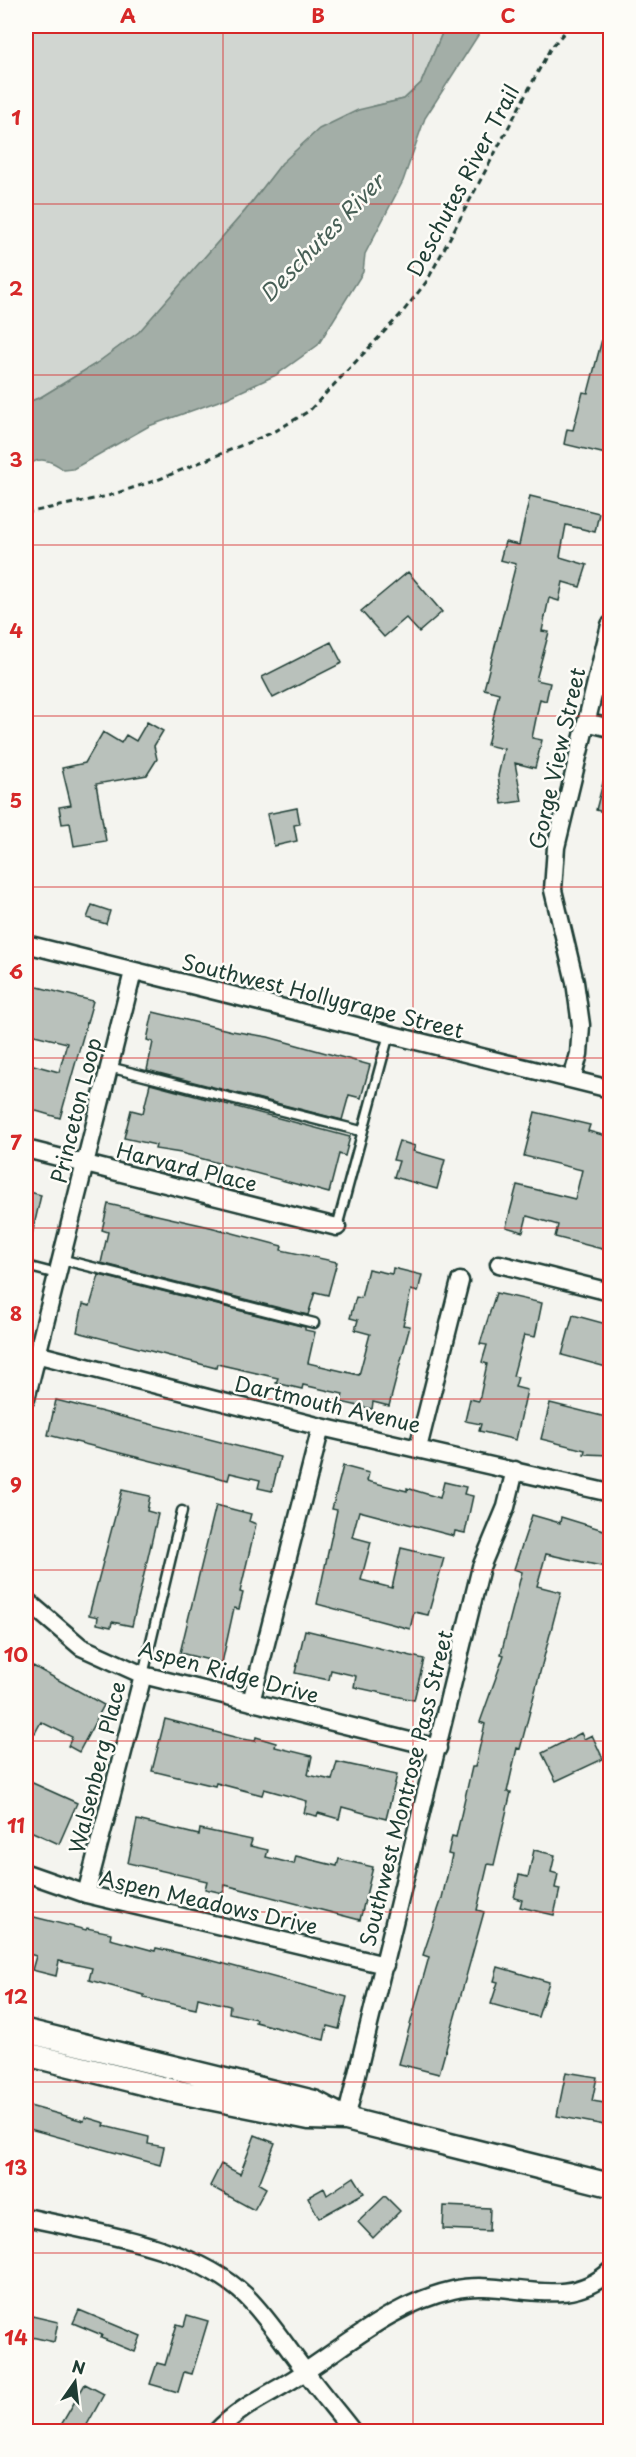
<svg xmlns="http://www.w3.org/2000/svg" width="636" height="2457" viewBox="0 0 636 2457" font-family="'Playpen Sans',sans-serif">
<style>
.green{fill:#d1d6d1;stroke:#788a82;stroke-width:1.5}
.water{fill:#a3aea7;stroke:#6e8179;stroke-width:1.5}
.building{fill:#b9c1bb;stroke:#1f3d34;stroke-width:1.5}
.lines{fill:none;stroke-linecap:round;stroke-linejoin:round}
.lane-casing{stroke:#1f3d34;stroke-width:13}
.street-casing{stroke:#1f3d34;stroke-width:21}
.secondary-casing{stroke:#1f3d34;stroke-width:27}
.path{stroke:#1f3d34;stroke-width:3;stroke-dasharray:6 4.5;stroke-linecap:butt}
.lane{stroke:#fdfcf7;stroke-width:8}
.street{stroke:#fdfcf7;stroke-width:16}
.secondary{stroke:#fdfcf7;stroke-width:22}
.grid{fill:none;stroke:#d62828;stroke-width:1.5;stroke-opacity:0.55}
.labels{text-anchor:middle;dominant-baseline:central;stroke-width:5;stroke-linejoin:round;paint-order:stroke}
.street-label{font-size:21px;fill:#1f3d34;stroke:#fdfcf7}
.water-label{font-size:22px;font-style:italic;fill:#475f56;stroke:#fdfcf7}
.neatline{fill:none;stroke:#d62828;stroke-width:2}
.grid-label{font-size:20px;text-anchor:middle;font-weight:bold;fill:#d62828}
</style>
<rect width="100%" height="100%" fill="#f4f4ef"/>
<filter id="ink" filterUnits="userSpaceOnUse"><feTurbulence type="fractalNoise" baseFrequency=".0167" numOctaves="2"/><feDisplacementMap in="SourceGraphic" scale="12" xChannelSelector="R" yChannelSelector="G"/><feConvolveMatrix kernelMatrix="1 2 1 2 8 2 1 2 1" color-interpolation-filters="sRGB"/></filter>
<g filter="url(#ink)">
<path class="green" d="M26,26h419l-24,57 -17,16 -30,7 -92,57 -37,48 -106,121 -42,31 -56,34 -15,6z"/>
<path class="water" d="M445,26h39l-59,92 -22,63 -38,73 -2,18 -45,73 -42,30 -49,23 -78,28 -76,43 -9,1c-12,-10 -29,-16 -38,0v-67l15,-6 56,-34 42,-31 106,-121 37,-48 37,-34 39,-19 46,-11 17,-16z"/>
<path class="building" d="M606,324l4,1v130l-46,-11 3,-15 6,1 10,-38 5,1z
M530,496l69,17 -4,19 -29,-7 -6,32 27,8 -7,22 -17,-5 -4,19 -10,-3 -7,33 7,1 -13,48 14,3 -4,18 -6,-2 -8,39 10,2 -7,28 -20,-5 7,38 -20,3 -4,-28 6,-27 -17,-4 12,-52 -15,-4 32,-125 -16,-4 5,-18 14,3z
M408,572l34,40 -23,20 -13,-14 -22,19 -23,-26z
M331,642l11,21 -69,35 -11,-21z
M147,722l16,9 -9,15 3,13 -10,16 -51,9 10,57 -32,5 -4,-23 -8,1 -3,-17 12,-2 -9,-37 23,-5 18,-31 18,11 5,-8 10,6z
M606,771h4v43l-14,-4z
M297,808l3,16 -6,1 3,16 -23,5 -7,-32z
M92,905l18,6 -4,13 -19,-6z
M26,984l67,17 -33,117 -34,-10v-45l33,9 8,-29 -41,-10z
M153,1012l79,19 36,6 102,28 -9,33 -12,-3 -7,25 -195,-50 6,-28 -6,-2z
M150,1084l200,53 -5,19 -6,-2 -10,39 -148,-40 -26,-4 1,-4 -32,-7 7,-28 12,3z
M535,1112l55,13 -2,6 22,6v114l-55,-14 3,-12 -31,-9 -4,16 -17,-5 11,-42 58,14 7,-29 -58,-14z
M399,1141l16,5 -2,5 32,9 -8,29 -43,-12 5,-16 -6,-1z
M26,1191l15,4 -10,44h-5z
M108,1204l102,23 72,19 -1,4 56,12 -9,33 -13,-3 -7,23 -207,-52 7,-31 -6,-2z
M393,1268l29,7 -4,17 -7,-2 -8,35 7,1 -21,80 -16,-4 -1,7 -31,-7 2,-8 -40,-9 -1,4 -26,-6 2,-5 -61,-14 -1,4 -139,-36 6,-28 7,2 9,-31 206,52v3l10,2 -7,31 51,12 11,-41 -15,-4 3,-10 -8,-2 6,-21 5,1 7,-29 24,5z
M496,1293l46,10 -7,34 -11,-2 -11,41 5,1 -3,10 12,3 -11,50 -37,-9 2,-7 -16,-3 5,-22 9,2 8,-37 -5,-2 5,-17 -7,-1z
M573,1315l37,10v43l-48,-13z
M56,1400l224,57 -8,34 -14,-3 2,-8 -30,-7 -2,7 -180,-45z
M550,1403l60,15v37l-26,-1 1,-4 -44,-11z
M343,1466l26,7 -2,8 40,10v-3l33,10 4,-16 22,5 -2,7 9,2 -8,37 -10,-2 -1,5 -95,-25 -7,26 19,5 -10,38 31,8 9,-40 43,10 -16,57 -14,-3 -4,17 -93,-25 20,-94 -5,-1z
M122,1490l28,6 -3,15 11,3 -26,112 -20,-4 -1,5 -14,-3 1,-7 -9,-2z
M216,1505l35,9 -2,7 7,3 -16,68 3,1 -4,16 -5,-1 -12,55 -42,-10z
M532,1515l28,8 1,-6 49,15v36l-64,-14 -9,32 24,6 -41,157 -3,-1 -10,44h4l-17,73 -6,-1 -11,46 7,2 -45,162 -40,-10 30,-107 -6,-2 19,-57 10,-43 -4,-1 4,-18 4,1 16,-70h3l10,-43 -5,-2 24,-67 -3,-1 21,-82 -8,-3z
M305,1630l119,29 -10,41 -60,-13 2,-11 -25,-6 -2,10 -34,-7z
M33,1666l71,39 -25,47 -11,-6 4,-9 -31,-15 -6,11 -9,-6v-48z
M165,1719l77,20 13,2 1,-4 20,6 -1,4 37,9 -4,19 24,5 5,-18 60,13 -11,44 -44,-12 -3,12 -21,-6 -1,3 -13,-3 3,-12 -43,-12 -2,6 -46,-12 -1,3 -63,-15z
M581,1733l3,6 8,-4 11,24 -47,22 -14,-28z
M26,1780l51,23 -18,41 -33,-15z
M137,1820l62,15 1,-6 52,11 -2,6 18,4 -2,7 28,7 2,-8 41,10 2,-7 34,8 -13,53 -135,-35 -2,8 -18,-4 2,-8 -79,-18z
M534,1850l21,5 -4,17 7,2 -3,14 5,1 -6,26 -34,-8 2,-7 -8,-2 5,-23 9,2z
M26,1915l60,15 1,-2 24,5 -1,6 45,12 1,-3 54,12 137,37 -8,32 -12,-3 -3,14 -69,-18 1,-3 -27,-6 1,-7 -32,-8 -2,11 -52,-11v-3l-55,-15 3,-12 -33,-7 -3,15 -24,-6 4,-14 -10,-3z
M498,1967l51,15 -11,35 -47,-13 7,-22 -4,-1z
M566,2072l31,5 -5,24 18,3v22l-53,-10z
M26,2105l58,16 1,-4 20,6 -1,3 45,11 -1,7 16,3 -4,18 -134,-37z
M255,2135l20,8 -16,41 7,4 -12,22 -44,-24 11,-22 19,10z
M354,2177l10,16 -45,25 -11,-21 16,-9 3,7z
M385,2196l15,15 -27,27 -15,-16z
M444,2206l46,2 -1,23 -46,-2z
M79,2310l62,26 -6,16 -34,-14 1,-3 -29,-12z
M187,2315l21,6 -16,53 -8,-2 -6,20 -28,-8 7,-21 8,2 12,-41 7,2z
M32,2316l26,6 -4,20 -27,-6z
M85,2384l19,10 -21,38h-26z"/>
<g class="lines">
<defs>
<path id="lane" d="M109,1067l252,64
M337,1227l52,-193
M60,1259l254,64
M26,1266l31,8
M143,1675l39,-164"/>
<path id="street" d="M586,722l24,6
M26,944l584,145
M572,1079l7,-25 2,-29 -6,-43 -22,-92 3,-43 54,-222
M26,1149l311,78
M499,1264l111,28
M36,1354l285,73 289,66
M26,1399l107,-427
M418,1448l42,-167
M26,1600l55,47 62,28 295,73
M251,1702l70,-275
M26,1873l60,21 299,71
M86,1894l57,-219
M346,2119l135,-552 25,-60 9,-37
M26,2217c69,16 167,28 220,79 23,23 39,49 59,75 15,21 32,40 48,61
M216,2432c26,-28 60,-40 90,-61 48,-32 90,-68 147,-81 53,-13 111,24 157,-19"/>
<path id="secondary" d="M26,2031l288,71 28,15
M26,2054l148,37 135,27 37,1 264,66"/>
</defs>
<use href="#lane" class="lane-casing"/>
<use href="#street" class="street-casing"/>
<use href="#secondary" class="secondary-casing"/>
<path class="path" d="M26,513l82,-17 49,-16 117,-48 35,-21 93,-98 25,-32 123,-232 20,-23"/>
<use href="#lane" class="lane"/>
<use href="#street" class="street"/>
<use href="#secondary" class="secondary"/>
</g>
</g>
<path class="grid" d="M223,26v2406M413,26v2406M26,204h584M26,375h584M26,545h584M26,716h584M26,887h584M26,1058h584M26,1228h584M26,1399h584M26,1570h584M26,1741h584M26,1912h584M26,2082h584M26,2253h584"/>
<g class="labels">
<g class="street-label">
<text transform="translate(462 180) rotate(-62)">Deschutes River Trail</text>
<text transform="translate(556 758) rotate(-77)">Gorge View Street</text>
<text transform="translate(323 995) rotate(14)">Southwest Hollygrape Street</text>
<text transform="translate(75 1110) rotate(-76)">Princeton Loop</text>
<text transform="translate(187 1166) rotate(14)">Harvard Place</text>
<text transform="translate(328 1403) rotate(13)">Dartmouth Avenue</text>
<text transform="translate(229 1671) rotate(15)">Aspen Ridge Drive</text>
<text transform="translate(96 1767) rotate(-76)">Walsenberg Place</text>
<text transform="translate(405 1788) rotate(-76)">Southwest Montrose Pass Street</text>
<text transform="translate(209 1901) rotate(13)">Aspen Meadows Drive</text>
</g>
<g class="water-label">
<text transform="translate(321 237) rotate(-46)">Deschutes River</text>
</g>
</g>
<rect width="636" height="2457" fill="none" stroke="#fdfcf7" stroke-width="66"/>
<g transform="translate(75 2382) rotate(14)" stroke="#fdfcf7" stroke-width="4.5" paint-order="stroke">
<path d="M0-4.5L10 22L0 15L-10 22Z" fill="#1f3d34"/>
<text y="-9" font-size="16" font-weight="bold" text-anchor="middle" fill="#1f3d34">N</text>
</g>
<rect x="33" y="33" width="570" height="2391" class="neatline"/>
<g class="grid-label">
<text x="128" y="23">A</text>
<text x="318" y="23">B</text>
<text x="508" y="23">C</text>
<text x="16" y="125">1</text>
<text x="16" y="296">2</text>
<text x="16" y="467">3</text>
<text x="16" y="638">4</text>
<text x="16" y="808">5</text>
<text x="16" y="979">6</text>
<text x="16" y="1150">7</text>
<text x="16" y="1321">8</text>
<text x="16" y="1492">9</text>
<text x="16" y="1662">10</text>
<text x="16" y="1833">11</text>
<text x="16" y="2004">12</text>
<text x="16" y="2175">13</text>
<text x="16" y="2345">14</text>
</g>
</svg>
